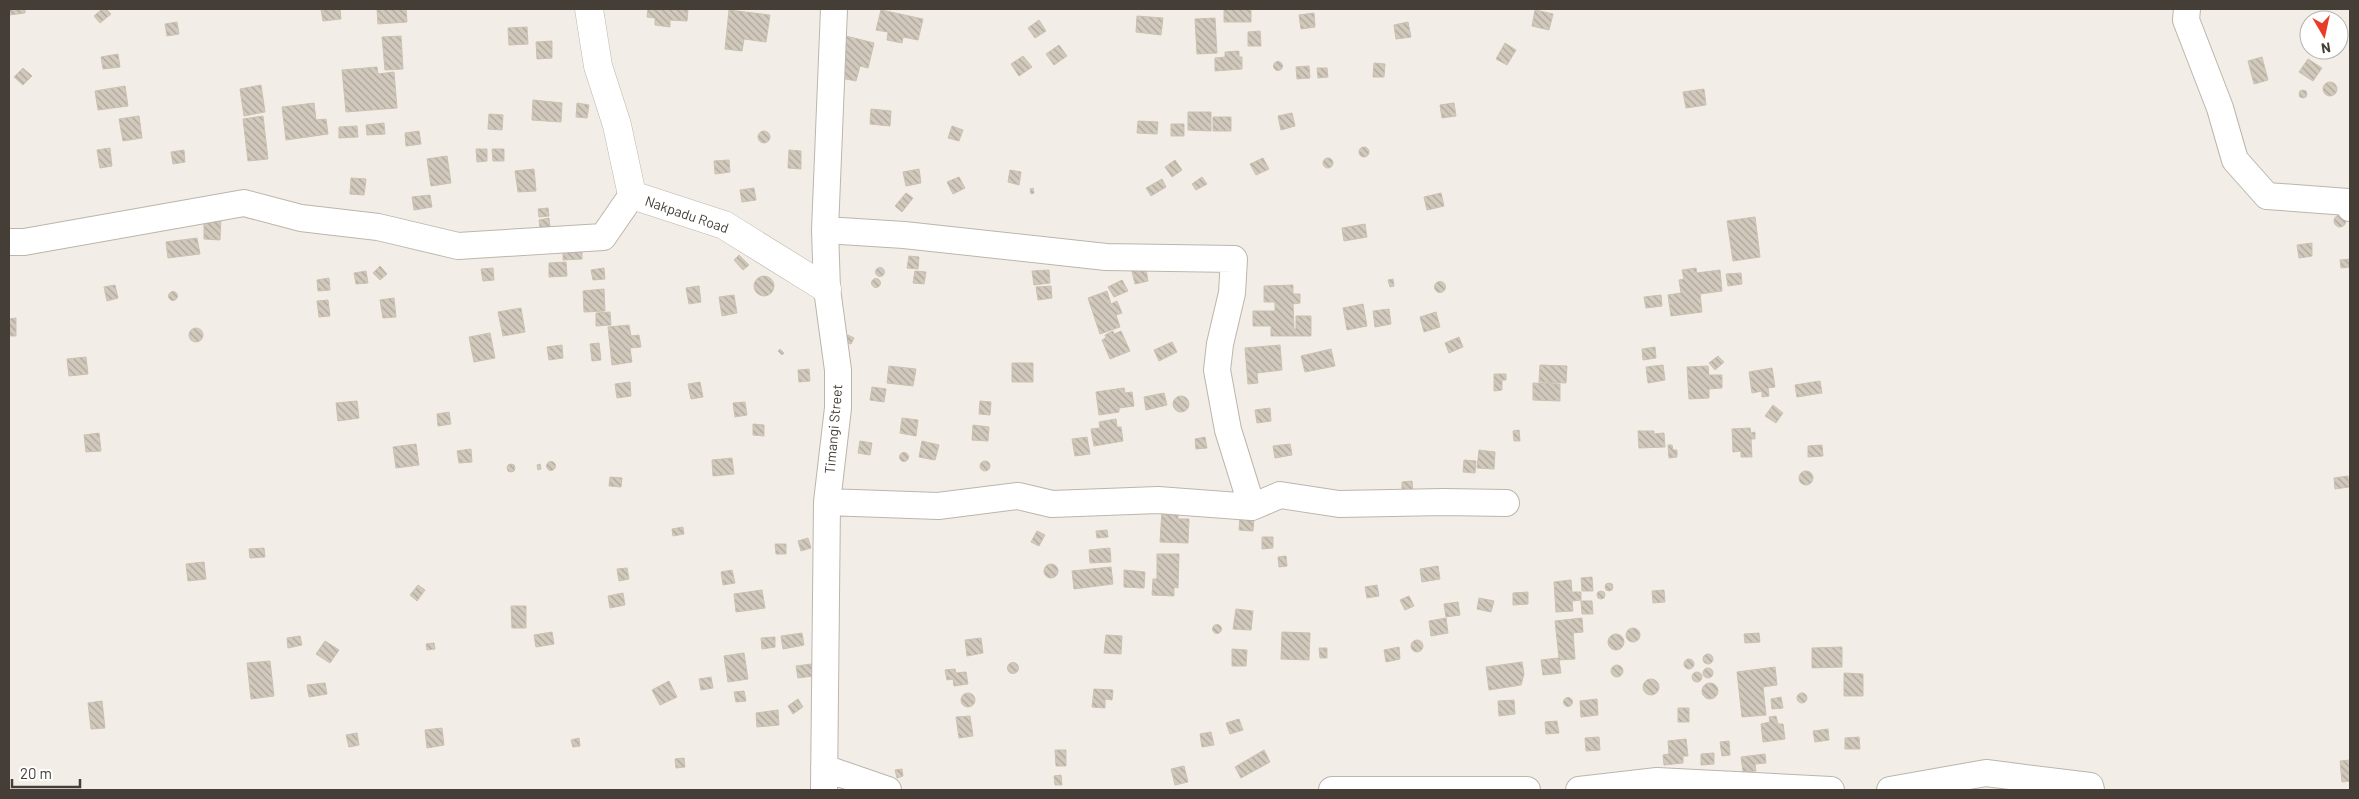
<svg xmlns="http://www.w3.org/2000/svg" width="2359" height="799" viewBox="0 0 2359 799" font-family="Barlow,sans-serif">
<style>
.building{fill:url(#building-back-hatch);stroke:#ccc1b1}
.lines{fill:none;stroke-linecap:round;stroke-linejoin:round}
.minor-casing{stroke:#bcb5aa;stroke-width:28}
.tertiary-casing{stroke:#bcb5aa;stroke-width:29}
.minor{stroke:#fff;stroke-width:26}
.tertiary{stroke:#fff;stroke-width:28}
.labels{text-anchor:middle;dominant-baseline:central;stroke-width:4;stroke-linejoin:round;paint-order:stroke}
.street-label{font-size:14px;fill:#443e36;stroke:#fff}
</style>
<defs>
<pattern id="building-back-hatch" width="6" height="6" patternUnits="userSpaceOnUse" patternTransform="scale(1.25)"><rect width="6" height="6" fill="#d2c9bd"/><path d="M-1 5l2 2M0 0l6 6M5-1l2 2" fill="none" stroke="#aca59a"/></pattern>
</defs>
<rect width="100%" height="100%" fill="#f2eee7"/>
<path class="building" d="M9,9h16v4l-16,2z
M102,9h4l5,5 -11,9 -6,-7z
M321,9h19l1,10 -18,2z
M377,9h29l1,13 -29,2z
M648,9h40l-1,12 -17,-1v7l-15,-2v-7l-8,-1z
M1224,9h27v13h-27z
M729,10l41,5 -4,27 -22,-3 -2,12 -17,-2z
M881,10l42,9 -5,21 -15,-3 -1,6 -15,-3 1,-8 -12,-2z
M1535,10l18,4 -4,16 -17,-4z
M1314,13l1,14 -14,2 -2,-14z
M1137,16l26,2 -2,17 -25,-3z
M1215,18l2,35 -20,1 -2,-35z
M1039,20l7,11 -11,7 -7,-10z
M177,22l2,12 -12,2 -2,-12z
M1408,22l3,15 -15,2 -2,-14z
M527,27l1,17 -19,1 -1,-17z
M1260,31l1,15h-13v-14z
M401,36l2,33 -18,1 -3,-33z
M846,36l28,7 -6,25 -8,-2 -4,15 -15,-3 -2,-14z
M552,41v17l-15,1 -1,-17z
M1505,43l11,7 -9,15 -11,-6z
M1059,45l8,11 -13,9 -8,-11z
M1239,51v6h3v12l-27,2v-13l10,-1v-5z
M118,54l2,13 -17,2 -2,-12z
M1023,56l9,11 -13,9 -8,-12z
M2262,57l6,23 -14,4 -6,-23z
M2308,59l14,9 -9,13 -14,-9z
M1273.5 66a4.5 4.5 0 1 1 9 0a4.5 4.5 0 1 1-9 0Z
M1374,63l11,1 -1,13h-11z
M1309,66l1,12 -13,1 -1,-12z
M377,67l1,7 16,-2 3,36 -51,4 -4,-42z
M23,68l9,8 -9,9 -9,-8z
M1317,68h10l1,9 -10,1z
M2323 89a7 7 0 1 1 14 0a7 7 0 1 1-14 0Z
M261,85l4,27 -21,4 -4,-27z
M125,86l3,20 -30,4 -3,-19z
M1704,89l2,16 -20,3 -3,-16z
M2299 94a4 4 0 1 1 8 0a4 4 0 1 1-8 0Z
M533,100l29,3 -1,19 -29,-2z
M314,103l2,17 10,-1 2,15 -42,6 -4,-33z
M577,103l12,2 -2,13 -11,-1z
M1454,103l2,13 -14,2 -2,-13z
M871,109l20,2 -1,15 -20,-2z
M1188,112h23v19l-23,-1z
M1292,113l3,13 -14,4 -3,-14z
M489,114l14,1 -1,15 -14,-1z
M139,116l3,22 -19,3 -4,-22z
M263,116l5,43 -20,2 -5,-42z
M1213,117h18v14h-18z
M1138,121l20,1 -1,12 -20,-1z
M384,123l1,11 -18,1 -1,-10z
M1171,124h13v12h-13z
M357,126l1,11 -19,1v-11z
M952,126l11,4 -4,11 -11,-3z
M758 137a6 6 0 1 1 12 0a6 6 0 1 1-12 0Z
M419,131l2,13 -15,2 -1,-13z
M1359 152a5 5 0 1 1 10 0a5 5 0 1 1-10 0Z
M110,148l2,18 -12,2 -3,-18z
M476,149h11v12l-10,1z
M492,149h12v12h-11z
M184,150l1,12 -12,2 -2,-12z
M789,150l12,1v18l-13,-1z
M447,156l4,27 -20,3 -4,-27z
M1323 163a5 5 0 1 1 10 0a5 5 0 1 1-10 0Z
M1263,158l6,11 -13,6 -6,-11z
M729,160l1,12 -15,2 -1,-13z
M1175,160l7,10 -10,7 -7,-10z
M534,169l2,22 -18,1 -3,-21z
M919,169l2,14 -15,3 -3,-14z
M1010,170l11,2 -2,13 -11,-3z
M959,177l6,11 -12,6 -6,-12z
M1202,177l5,7 -11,6 -4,-6z
M351,178l15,1 -2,16 -14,-1z
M1162,179l4,8 -15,9 -5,-8z
M754,188l2,12 -14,2 -2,-12z
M1033,188l1,5 -3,1 -1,-5z
M906,193l7,5 -11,14 -7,-6z
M1441,193l3,13 -17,4 -3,-13z
M430,195l2,12 -18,3 -2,-13z
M548,208l1,8 -10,1 -1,-8z
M204,215l17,1 -1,24 -16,-1z
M2334 221a6 6 0 1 1 12 0a6 6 0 1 1-12 0Z
M1755,217l5,40 -27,4 -6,-40z
M549,218l1,9h-10l-1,-7z
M1365,224l2,13 -23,4 -2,-13z
M197,238l3,16 -32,4 -2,-16z
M2312,243v13l-13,2 -2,-13z
M582,248v11l-19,1v-11z
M739,255l10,10 -6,5 -9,-10z
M909,256l10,1 -1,12 -11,-1z
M2350,259v8l-9,1 -1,-8z
M566,262l1,14 -18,1v-14z
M380,266l7,8 -7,6 -7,-7z
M875.5 272a4.5 4.5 0 1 1 9 0a4.5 4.5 0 1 1-9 0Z
M493,268l1,12 -11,1 -2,-12z
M604,268l1,11 -12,1 -2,-10z
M1696,268l1,5 23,-3 2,21 -22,3 2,18 -31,4 -3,-21 13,-2 -2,-13 5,-1 -2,-9z
M1146,269l2,12 -13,3 -3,-13z
M1049,270l1,13 -16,2 -2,-14z
M366,271l2,12 -12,1 -2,-11z
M915,271l11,1 -2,12 -11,-1z
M1741,273l1,11 -14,2 -2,-12z
M754 286a10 10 0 1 1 20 0a10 10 0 1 1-20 0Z
M329,278l1,12 -12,1 -1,-11z
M871.5 283a4.5 4.5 0 1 1 9 0a4.5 4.5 0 1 1-9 0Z
M1393,279l1,7 -4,1 -2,-7z
M1122,280l6,11 -14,6 -6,-10z
M1434.5 287a5.5 5.5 0 1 1 11 0a5.5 5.5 0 1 1-11 0Z
M115,285l3,13 -11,3 -3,-14z
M1293,285v9h7v9l-7,1 1,25h2v-13h15v20h-40v-10h-18v-15h22v-9h-11v-16z
M699,286l2,16 -12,2 -3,-16z
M1051,286l1,12 -14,2 -2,-13z
M604,289l1,22 -21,1 -1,-21z
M1107,291l4,13 6,-3 5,12 -6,2 4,12 -20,7 -12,-36z
M168.5 296a4.5 4.5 0 1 1 9 0a4.5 4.5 0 1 1-9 0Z
M734,295l3,18 -15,3 -3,-19z
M1661,295l1,11 -16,2 -2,-11z
M394,298l2,19 -13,1 -3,-18z
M328,300l2,16 -11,1 -2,-16z
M1363,304l4,22 -20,4 -4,-22z
M521,308l4,24 -22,4 -5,-24z
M1389,309l2,15 -16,3 -2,-16z
M610,312l1,13 -15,1v-13z
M1436,312l4,15 -16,5 -4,-15z
M16,318v18h-7v-17z
M629,325l2,11 8,-1 2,12 -11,1 2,14 -20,3 -4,-38z
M189 335a7 7 0 1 1 14 0a7 7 0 1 1-14 0Z
M1113,331l1,3 7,-3 9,20 -20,8 -8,-19 4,-2 -1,-3z
M490,333l5,25 -21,4 -5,-25z
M848,335l6,3 -3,6 -4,-1 -1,-6z
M1459,337l4,10 -14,6 -4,-10z
M1172,342l5,10 -18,9 -5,-11z
M599,343l2,17 -9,1 -2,-17z
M562,345l1,13 -14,2 -2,-13z
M1280,345l2,25 -25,3 1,10 -10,1 -3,-36z
M1655,347l1,11 -13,2 -1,-11z
M780,349l4,4 -2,2 -4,-4z
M1331,349l4,17 -30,6 -4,-16z
M1718,356l6,6 -9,8 -6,-7z
M86,357l2,17 -19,2 -2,-17z
M1012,363h21v19h-21z
M1540,365l27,1 -1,17 -27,-1z
M1663,365l2,15 -17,3 -2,-16z
M889,366l27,3 -3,17 -26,-3z
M1708,366l1,9h13v13l-13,1v9l-20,1 -2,-32z
M1772,368l3,19 -7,1 1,8 -7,1v-6l-10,2 -3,-21z
M809,369l1,12 -11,1 -1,-12z
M1494,374h12v6h-4v10l-8,1z
M1820,381l2,12 -25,4 -2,-12z
M630,382l1,14 -14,2 -2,-14z
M700,382l3,15 -12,2 -3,-15z
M1533,383l27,1v17l-27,-1z
M872,387l14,2 -2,13 -14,-2z
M1124,388l1,5 7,-1 2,14 -15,2v4l-20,3 -3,-23z
M1164,393l3,12 -21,5 -2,-13z
M1173 404a8 8 0 1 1 16 0a8 8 0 1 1-16 0Z
M357,401l2,17 -21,3 -2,-18z
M980,401l11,1 -1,13 -11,-1z
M745,402l2,13 -12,2 -2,-14z
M1773,405l10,8 -7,10 -11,-7z
M1270,408l1,13 -14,2 -2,-13z
M449,412l2,12 -13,2 -1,-12z
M902,418l16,2 -2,16 -16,-3z
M1116,419l1,8h4l2,14 -29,5 -3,-17 9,-1 -1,-6z
M753,424l11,1v11l-11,-1z
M973,425l16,2 -1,14 -16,-1z
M1750,428l1,5 4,-1v7h-4l1,18h-11v-6l-8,1 -1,-23z
M1519,430l1,11h-6l-1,-10z
M1638,431h16v3l10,-1 1,14 -26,1z
M99,433l2,18 -15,1 -2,-17z
M1087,437l3,17 -15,2 -3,-17z
M1205,437l2,11 -11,1 -1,-10z
M860,441l12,2 -2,12 -12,-2z
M922,441l17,4 -4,15 -16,-3z
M416,444l3,21 -23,3 -3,-21z
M1290,444l2,11 -17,3 -2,-12z
M1668,445h4l1,5h4v7l-8,1z
M1822,445l1,11 -15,1v-11z
M471,449l1,13 -13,1 -2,-12z
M1479,450l16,2 -1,17 -17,-1z
M899.5 457a4.5 4.5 0 1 1 9 0a4.5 4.5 0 1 1-9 0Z
M732,458l2,16 -21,2 -1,-16z
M1464,460l12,1 -1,12 -12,-1z
M980 466a5 5 0 1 1 10 0a5 5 0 1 1-10 0Z
M546.5 466a4.5 4.5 0 1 1 9 0a4.5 4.5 0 1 1-9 0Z
M540,464l1,5 -3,1 -1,-5z
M507 468a4 4 0 1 1 8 0a4 4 0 1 1-8 0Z
M1799 478a7 7 0 1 1 14 0a7 7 0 1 1-14 0Z
M2348,476l1,11 -14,2 -1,-11z
M610,477l12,1 -1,9 -12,-1z
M1412,481l1,11 -11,1v-11z
M1162,510l16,1v8h11l-1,24 -28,-1z
M1240,517l14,1 -1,13 -14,-1z
M683,527l1,7 -11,2 -1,-7z
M1107,530l1,7 -11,1 -1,-7z
M1037,531l8,4 -6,11 -8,-4z
M1262,537h11v11l-11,1z
M808,538l3,10 -10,3 -3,-10z
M775,544h11v10h-10z
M264,548l1,9 -15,1 -1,-9z
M1110,548l1,14 -21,1 -1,-13z
M1157,554h22l-1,34 -4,-1v9l-22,-1 1,-16h4z
M1286,556l1,10 -8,1 -1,-10z
M204,562l2,17 -18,2 -2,-17z
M1044 571a7 7 0 1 1 14 0a7 7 0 1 1-14 0Z
M1438,566l2,13 -18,3 -2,-13z
M1111,567l2,17 -39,5 -2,-18z
M627,568l2,11 -10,2 -2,-12z
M732,570l3,13 -12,2 -2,-13z
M1124,570l21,2 -1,16 -20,-1z
M1592,577l1,14h-11l-1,-13z
M1571,580l1,12h9v8l-9,1 1,10 -17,1 -2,-30z
M1605 587a4 4 0 1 1 8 0a4 4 0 1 1-8 0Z
M418,585l7,5 -8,11 -7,-6z
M1377,585l2,11 -12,2 -2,-11z
M762,590l3,18 -29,4 -2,-18z
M1664,590l1,12 -12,1 -1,-12z
M1597 595a4 4 0 1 1 8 0a4 4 0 1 1-8 0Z
M1528,592v12l-15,1v-12z
M623,593l2,12 -15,3 -2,-12z
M1409,596l5,10 -9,4 -5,-10z
M1479,598l15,3 -3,11 -14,-3z
M1581,601h11l1,13h-11z
M1458,602l2,13 -14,2 -2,-13z
M511,606h15v22h-14z
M1236,609l17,2 -2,19 -18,-1z
M1446,618l2,15 -17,3 -2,-15z
M1582,618l1,14 -10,1 2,26 -16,1 2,13 -18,2 -2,-15 18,-2 -4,-37z
M1212.5 629a4.5 4.5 0 1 1 9 0a4.5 4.5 0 1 1-9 0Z
M1626 635a7 7 0 1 1 14 0a7 7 0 1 1-14 0Z
M552,632l2,12 -18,3 -2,-12z
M1282,632l28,1 -1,27 -28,-1z
M802,633l2,12 -21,4 -2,-13z
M1759,633l1,9 -15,1 -1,-9z
M1608 642a8 8 0 1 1 16 0a8 8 0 1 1-16 0Z
M1106,635l16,1 -1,18 -17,-1z
M300,636l2,9 -14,3 -1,-10z
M775,637v10l-13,2 -1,-11z
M981,638l2,15 -16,3 -2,-16z
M1411 646a6 6 0 1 1 12 0a6 6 0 1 1-12 0Z
M325,641l14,9 -9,13 -14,-9z
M434,643l1,6 -8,1 -1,-6z
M1399,647l1,12 -14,3 -2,-12z
M1842,647v20l-30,1v-20z
M1319,648h8v10h-7z
M1232,649l15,1 -1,16h-14z
M744,653l4,26 -20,3 -4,-26z
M1703 659a5 5 0 1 1 10 0a5 5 0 1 1-10 0Z
M1684 664a5 5 0 1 1 10 0a5 5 0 1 1-10 0Z
M270,661l4,35 -23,3 -4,-36z
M1522,662l2,12 -3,11 -32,5 -3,-23z
M1007.5 668a5.5 5.5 0 1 1 11 0a5.5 5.5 0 1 1-11 0Z
M811,664l2,12 -15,2 -2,-12z
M1611 671a6 6 0 1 1 12 0a6 6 0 1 1-12 0Z
M1775,667l2,18 -14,2 3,28 -24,2 -5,-45z
M1703 673a5 5 0 1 1 10 0a5 5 0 1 1-10 0Z
M955,669l1,4 10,-1 2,12 -14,2 -1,-7 -6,1 -2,-10z
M1692 677a5 5 0 1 1 10 0a5 5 0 1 1-10 0Z
M1844,673l19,1v22h-19z
M711,677l2,11 -12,2 -2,-11z
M1643 687a8 8 0 1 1 16 0a8 8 0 1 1-16 0Z
M669,681l8,16 -17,8 -8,-15z
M325,683l2,11 -18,3 -2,-12z
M1702 691a8 8 0 1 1 16 0a8 8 0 1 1-16 0Z
M1094,689l19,1 -1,10 -7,-1v9l-13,-1z
M744,691l2,10 -10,1 -2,-10z
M1797 698a5 5 0 1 1 10 0a5 5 0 1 1-10 0Z
M961 700a7 7 0 1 1 14 0a7 7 0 1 1-14 0Z
M1781,697l2,11 -11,1 -1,-10z
M1563.5 702a4.5 4.5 0 1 1 9 0a4.5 4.5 0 1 1-9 0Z
M798,699l5,8 -10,7 -5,-8z
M1597,699l1,16 -17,2 -1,-16z
M1514,700l1,14 -16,2 -1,-15z
M102,701l3,27 -14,1 -3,-26z
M1678,708h11v14h-11z
M778,710l1,15 -22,2 -1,-14z
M970,716l3,20 -14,2 -3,-21z
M1776,716l2,8h5l2,15 -22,3 -2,-18 9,-2 -1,-5z
M1239,719l4,11 -13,4 -4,-11z
M1557,721l2,12 -13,1 -1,-12z
M442,728l2,17 -17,3 -2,-18z
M1828,729l1,11 -14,2 -2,-11z
M1211,732l3,13 -12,2 -2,-13z
M357,733l2,12 -10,2 -3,-12z
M1599,737l1,13 -14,1 -1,-13z
M1859,737l1,12h-15v-11z
M579,738l1,8 -7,1 -2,-7z
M1686,739l2,17h-5v7l-19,2 -1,-10 6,-1 -1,-13z
M1729,741l1,14 -8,1 -2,-14z
M1055,750h11v16h-10z
M1264,750l6,12 -29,16 -6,-11z
M1714,753v11l-13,1v-11z
M1765,754l1,9 -11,1 1,7 -13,1 -2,-15z
M684,758l1,9 -9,1 -1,-9z
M2350,760v21l-8,1 -2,-21z
M1184,766l4,16 -13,3 -4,-16z
M902,769l1,7 -6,2 -2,-8z
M1061,775l1,10h-7l-1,-9z"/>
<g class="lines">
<defs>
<path id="minor" d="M2187,9l-1,11 34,88 15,52 32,36 81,6 2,6
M825,230l79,5 202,22 128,2 -2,34 -12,51 -3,26 11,60 24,77
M9,242h15l220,-39 57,15 77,9 80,19 145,-9 29,-42
M827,502l111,4 80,-10 34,8 106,-4 94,7 28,-12 59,9 105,-2 62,1
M824,768l64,22
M824,790l3,-288 11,-94v-38l-11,-81 -2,-59 9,-221
M1332,790h195
M1579,790l78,-9 174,9
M1890,790l96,-17 104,13 1,4"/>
<path id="tertiary" d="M589,9l9,57 19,59 15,70 92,30 103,64"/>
</defs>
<use href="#minor" class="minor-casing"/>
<use href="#tertiary" class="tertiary-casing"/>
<use href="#minor" class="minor"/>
<use href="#tertiary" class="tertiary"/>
</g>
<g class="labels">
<g class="street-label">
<text transform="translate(687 214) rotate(19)">Nakpadu Road</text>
<text transform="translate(833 429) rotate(-85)">Timangi Street</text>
</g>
</g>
<rect width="2359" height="799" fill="none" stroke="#443e36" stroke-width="20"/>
<g transform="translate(2324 35) rotate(171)"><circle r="24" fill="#ffffff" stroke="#b4b2af"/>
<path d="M0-4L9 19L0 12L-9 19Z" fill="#e83c28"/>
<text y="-8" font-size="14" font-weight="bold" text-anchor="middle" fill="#443e36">N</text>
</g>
<path d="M12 779v8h68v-8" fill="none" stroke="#443e36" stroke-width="2.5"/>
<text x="20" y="779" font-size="15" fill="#443e36" stroke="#ffffff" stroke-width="4" paint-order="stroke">20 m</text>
</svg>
